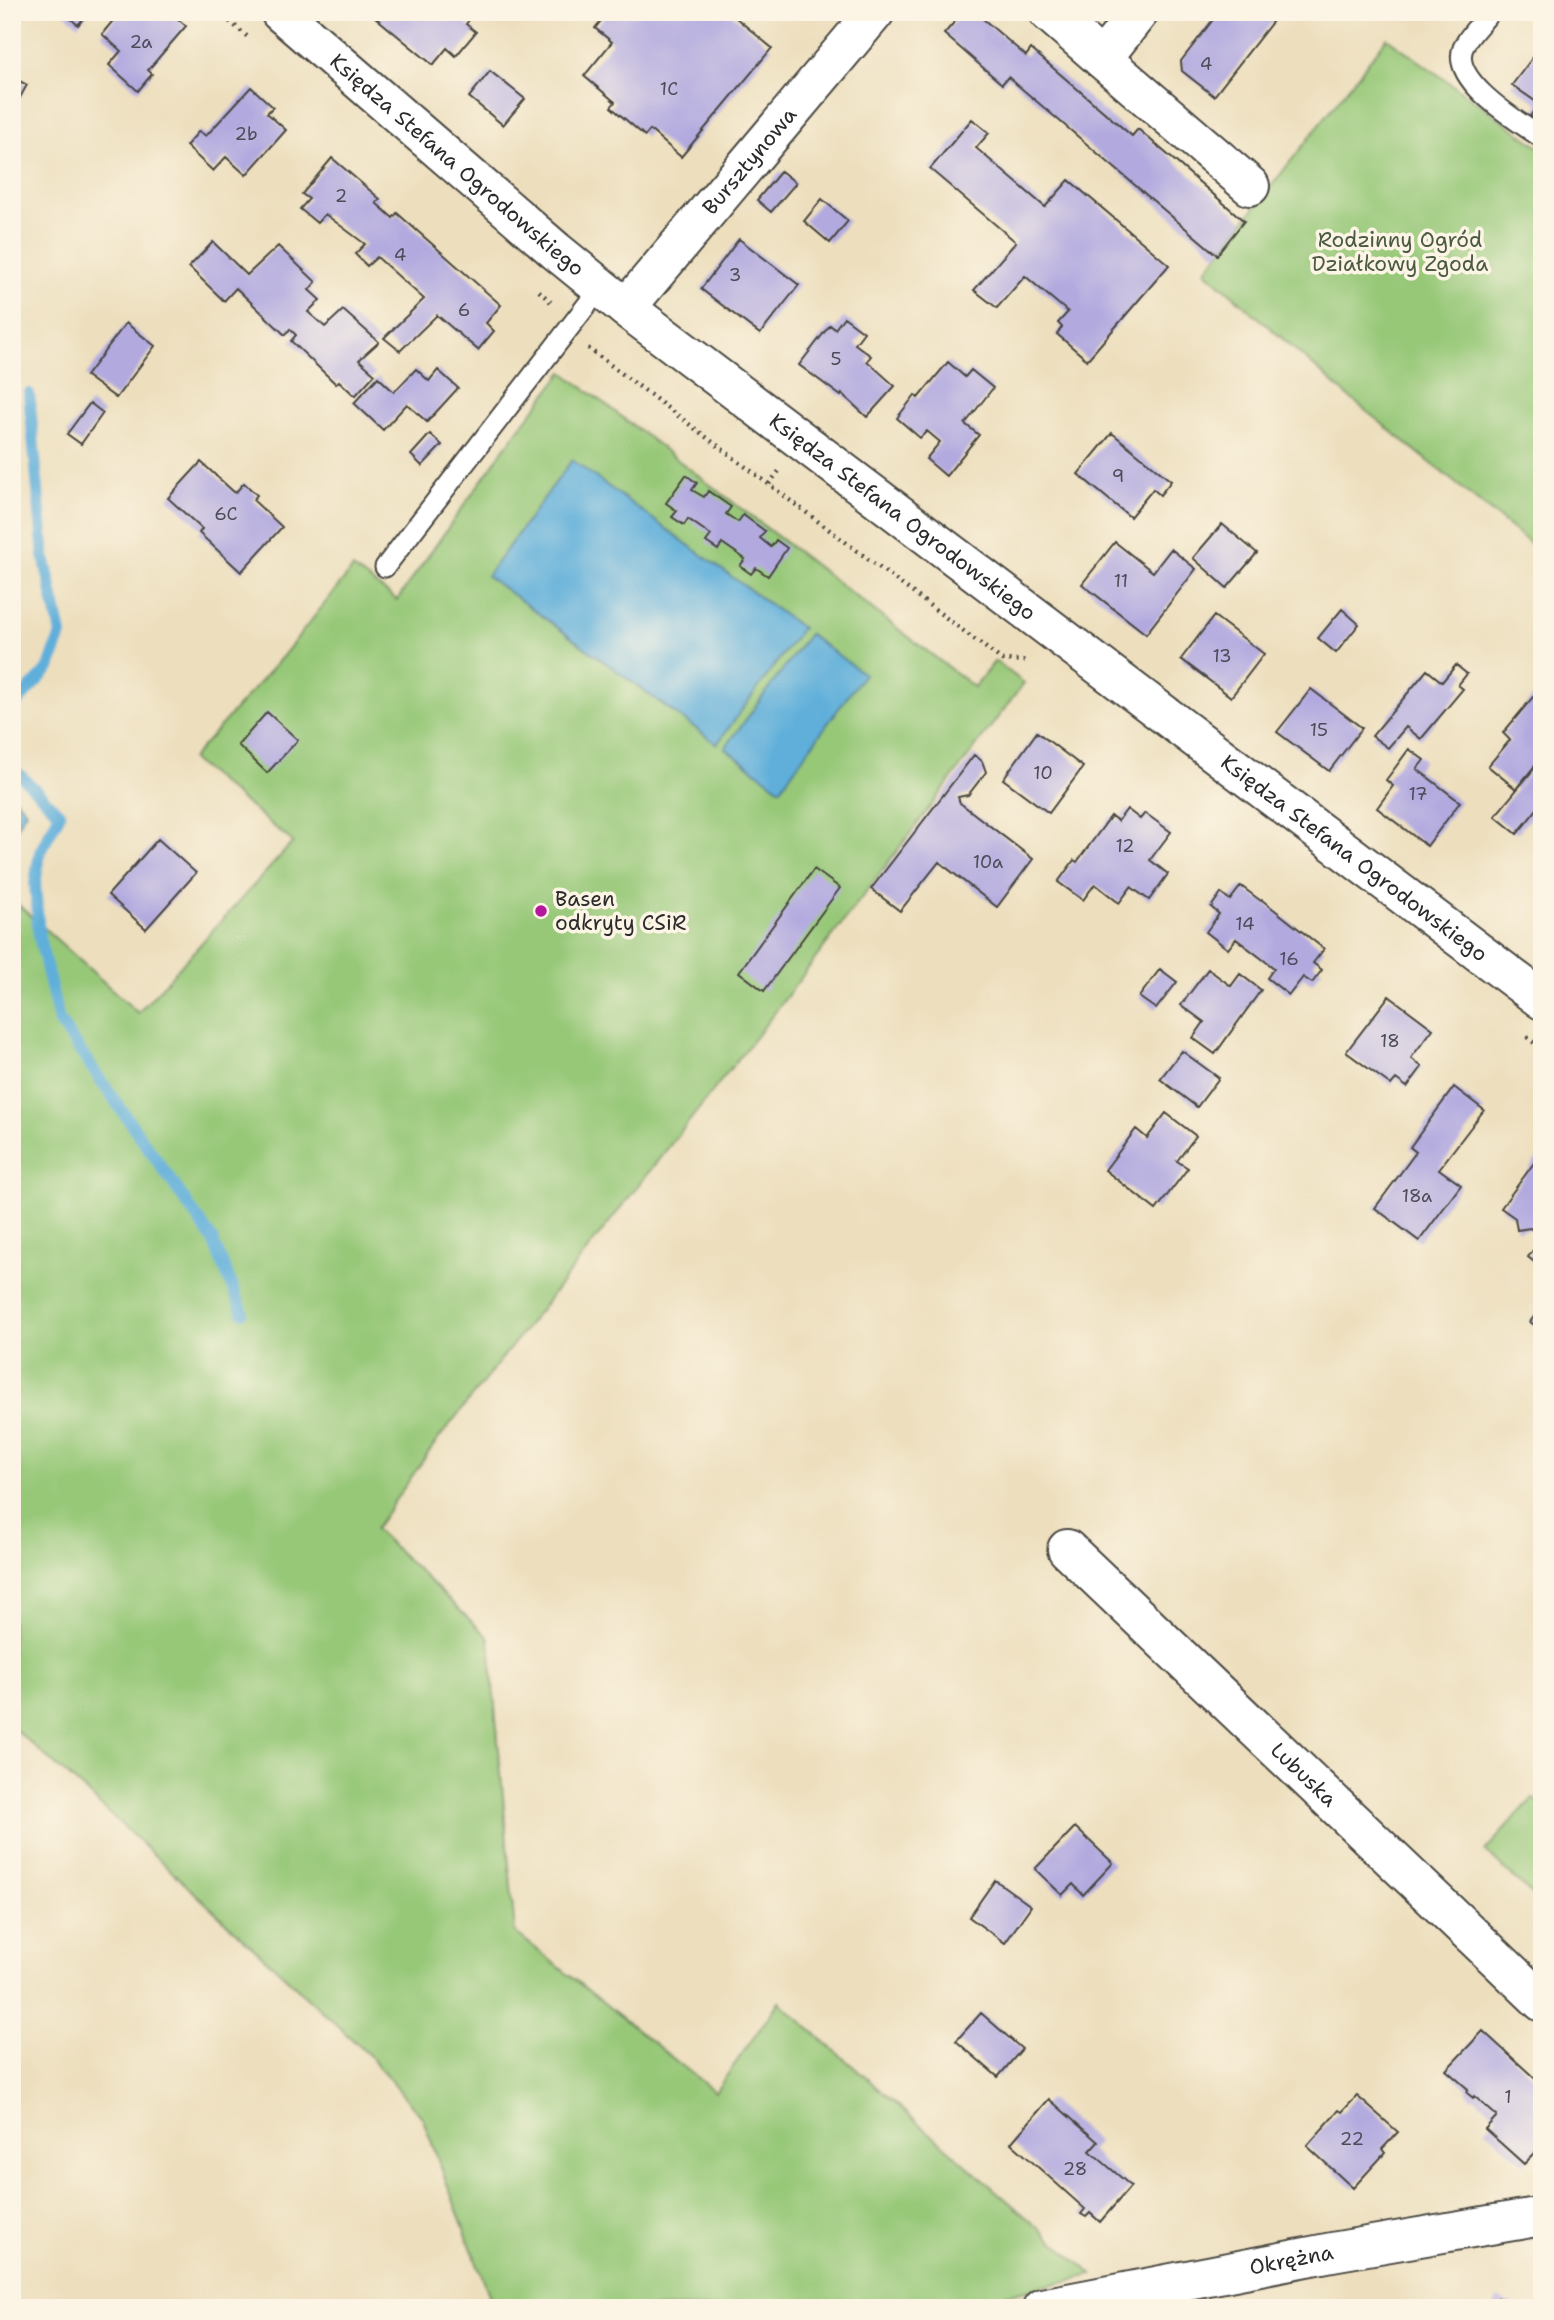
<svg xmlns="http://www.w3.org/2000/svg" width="1554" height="2320" viewBox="0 0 1554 2320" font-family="'Shantell Sans',sans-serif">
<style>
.green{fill:#97c878;stroke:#617a52;stroke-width:2}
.water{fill:#5fafda;stroke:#456d82;stroke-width:2}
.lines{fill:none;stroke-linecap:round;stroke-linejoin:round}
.stream{stroke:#5fafda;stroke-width:12}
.building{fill:#b2aadf}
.service-casing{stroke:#484641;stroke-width:23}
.minor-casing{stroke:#484641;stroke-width:42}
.tertiary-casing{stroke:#484641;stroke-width:42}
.path{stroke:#484641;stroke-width:4.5;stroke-dasharray:2 5;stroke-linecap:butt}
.service{stroke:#fff;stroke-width:19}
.minor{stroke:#fff;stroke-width:38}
.tertiary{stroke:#fff;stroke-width:38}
.poi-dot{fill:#b5179e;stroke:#fcf5e5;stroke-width:2.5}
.labels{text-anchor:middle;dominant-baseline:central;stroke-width:7;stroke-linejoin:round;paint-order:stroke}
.number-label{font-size:18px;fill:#4d4b58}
.street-label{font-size:21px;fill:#2b2b2b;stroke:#fcf5e5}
.park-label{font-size:21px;fill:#4b5a42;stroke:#fcf5e5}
.poi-label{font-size:21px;fill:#2b2b2b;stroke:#fcf5e5;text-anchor:start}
</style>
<rect width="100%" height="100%" fill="#fcf5e5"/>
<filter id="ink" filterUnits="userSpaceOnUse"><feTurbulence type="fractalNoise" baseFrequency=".0143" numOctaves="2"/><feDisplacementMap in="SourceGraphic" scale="14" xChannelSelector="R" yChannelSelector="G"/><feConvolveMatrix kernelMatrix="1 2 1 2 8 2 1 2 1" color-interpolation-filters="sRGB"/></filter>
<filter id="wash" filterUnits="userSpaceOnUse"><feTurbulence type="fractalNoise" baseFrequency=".00686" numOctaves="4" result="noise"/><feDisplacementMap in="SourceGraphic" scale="28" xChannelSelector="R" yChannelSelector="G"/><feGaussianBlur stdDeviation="1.57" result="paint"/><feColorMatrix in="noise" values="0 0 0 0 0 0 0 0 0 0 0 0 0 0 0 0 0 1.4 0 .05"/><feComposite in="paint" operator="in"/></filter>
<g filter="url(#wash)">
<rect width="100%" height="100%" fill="#eddfbe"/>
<path class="green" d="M1387,38l155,111v404l-188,-152 -149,-130z
M563,372l411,315 21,-26 29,22 -252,333 -336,426 -61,87 114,109 26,294 200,160 64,-90 314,273 -145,33h-454l-72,-191 -53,-62 -287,-267 -70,-61v-828l126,114 155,-171 -102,-83 91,-102 71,-89 44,32 104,-147z
M1533,1798l9,8v98l-57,-53z"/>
<path class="water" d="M572,460l230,168 -85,116 -230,-168z
M809,634l55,40 -84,115 -55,-41z
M12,795l14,16 -14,25z"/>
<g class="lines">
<path class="stream" d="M12,708l37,-40 12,-34 -17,-78 -15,-162
M12,767l48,47 -20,38 -5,32 4,52 20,85 153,218 31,73"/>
</g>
<g id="blocks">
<path class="building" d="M63,12h26l-11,13z
M120,12h50l16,14 -38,44 4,4 -14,17 -29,-26 12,-14 -19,-17z
M369,12h90l10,8 -3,4 10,8 -20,24 -9,-8 -14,17z
M608,12h22l5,4 2,-4h92l43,36 -91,109 -31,-27 -5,6 -34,-29 4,-5 -31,-26 28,-34 -17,-14z
M963,12h12l51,44 5,-7 101,87 6,-7 106,92 -27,34 -209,-178 -6,7 -58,-50z
M1219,12h73l-5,6 -7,-6 -66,84 -32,-25 -1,-10z
M1542,45v80l-12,-9 9,-12 -27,-19z
M490,71l35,28 -22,26 -34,-28z
M12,77l15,8 -9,16 -6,-3z
M251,87l22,20 -6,6 19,17 -40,45 -20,-18 -13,14 -27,-25 13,-15 7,5z
M972,119l17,14 -13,15 69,59 24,-27 100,85 -82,95 -30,-26 5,-7 -4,-4 10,-11 -43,-36 -28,32 -23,-18 42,-48 -86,-73z
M332,158l48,41 -4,4 17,15 4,-5 104,92 -15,18 8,8 -16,19 -41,-35 -37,36 -16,-13 40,-39 -47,-42 -10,9 -12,-12 10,-10 -40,-30 -8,9 -17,-14 9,-10 -7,-5z
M781,171l15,12 -25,29 -14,-12z
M822,199l26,22 -18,22 -26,-22z
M739,239l60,46 -39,49 -59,-45z
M213,242l34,33 31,-29 38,36 -7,8 11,10 -12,12 17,15 18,-17 36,32 -20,18 16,14 -20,22 -16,-15 -3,3 -45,-43 5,-6 -6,-6 -5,6 -49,-47 -12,13 -35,-34z
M844,317l20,15 -9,12 16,12 -4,5 28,25 -28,31 -25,-23 -1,2 -42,-31 31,-40 5,4z
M126,323l29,23 -39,52 -30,-22z
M948,362l17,15 6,-7 22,18 -28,36 14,11 -33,41 -20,-17 14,-17 -13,-11 -7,7 -23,-20 18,-23 3,3z
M416,369l13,12 9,-11 20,18 -31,34 -20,-18 -24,26 -29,-27 24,-26 16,15z
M90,403l13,10 -22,31 -14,-10z
M1112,433l59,48 -11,14 -7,-6 -23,28 -52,-43z
M430,434l12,11 -20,21 -11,-11z
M201,462l34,31 9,-10 13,12 -4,5 29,27 -41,45 -42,-39 3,-4 -34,-31z
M686,475l11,8 -5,7 12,7 4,-6 23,16 -5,7 12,8 5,-7 22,16 -5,7 11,9 5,-7 11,8 -19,28 -12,-8 -5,6 -11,-8 5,-7 -23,-16 -4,7 -12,-8 5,-7 -23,-16 -4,6 -12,-8 5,-6 -11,-8z
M1222,524l35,29 -30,35 -34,-30z
M1115,542l38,30 18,-23 25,20 -50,65 -64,-50z
M1342,609l17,15 -23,29 -18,-15z
M1214,616l50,38 -33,43 -50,-38z
M1456,665l11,9 -9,11 5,4 -42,50 -15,-12 -18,21 -16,-12 55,-66 15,12z
M1311,689l51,39 -33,43 -52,-39z
M1537,692l5,5v60l-26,32 -28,-23 22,-26 -7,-7z
M267,712l31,28 -31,33 -29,-28z
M1037,732l46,35 -34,46 -46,-34z
M1409,749l15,11 -7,9 43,33 -33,44 -50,-38 16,-22 -7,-6z
M974,755l8,6 4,11 -18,23 -10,2 2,6 73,56 -36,48 -58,-45 -39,49 -29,-22z
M1542,759v44l-25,31 -22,-18z
M1127,809l13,10 5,-6 26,19 -21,28 18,14 -19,26 -18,-13 -12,16 -24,-19 -12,16 -25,-18 16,-22 3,2 34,-46 7,5z
M158,839l38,34 -50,56 -38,-34z
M814,869l26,19 -76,103 -25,-19z
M1241,886l20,15 1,-1 62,49 -11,14 9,7 -10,13 -9,-6 -14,18 -22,-17 7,-10 -38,-29 -8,10 -22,-17 13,-18 -8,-7 10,-14 9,7z
M1160,969l17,13 -21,27 -17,-12z
M1208,969l23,17 9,-12 21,16 -46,64 -22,-16 11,-16 -23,-17z
M1389,996l44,33 -22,29 11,9 -15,20 -11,-8 -5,6 -45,-33z
M1182,1051l37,27 -22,29 -37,-28z
M1454,1087l30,23 -45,59 22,16 -42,56 -44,-33 41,-56 -6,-5z
M1166,1113l30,23 -19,25 11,7 -32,42 -51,-40 31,-41 11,9z
M1542,1152v86l-12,-10 -13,2 -2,-12 -14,-10z
M1542,1238v30l-14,-11z
M1542,1306v24l-12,-8z
M1075,1827l38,36 -30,32 -10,-11 -11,11 -27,-26z
M995,1880l36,26 -26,37 -36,-26z
M981,2013l41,36 -24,28 -42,-36z
M1483,2031l59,54v11l-6,6 6,6v38l-18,18 -39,-35 12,-13 -23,-20 -1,2 -7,-6 2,-3 -22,-19z
M1357,2096l41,36 -16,17 3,4 -32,35 -46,-42 32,-36 3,2z
M1049,2099l49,43 -8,9 41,35 -31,36 -10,-9 -4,4 -5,-3 4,-5 -74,-66z
M1498,2298l21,10h-26z"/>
</g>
</g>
<g filter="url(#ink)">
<use href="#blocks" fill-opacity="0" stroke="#484641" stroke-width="2"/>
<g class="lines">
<defs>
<path id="service" d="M1490,12c-8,11 -22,23 -27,36 -13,33 56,74 79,90
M385,567l215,-279"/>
<g id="minor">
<path d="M1048,12l54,47 37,-47"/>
<path d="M1102,59l148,127"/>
<path id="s1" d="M626,308l249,-296"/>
<path id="s2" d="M1067,1549l475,453"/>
<path id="s3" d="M1042,2308l290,-56 210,-36"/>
</g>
<g id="tertiary">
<path id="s4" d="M280,12l276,239 70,57 916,692"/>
</g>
</defs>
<use href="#service" class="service-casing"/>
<use href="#minor" class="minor-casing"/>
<use href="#tertiary" class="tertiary-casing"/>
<path class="path" d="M219,12l31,27
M539,291l14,13
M588,348l414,312 26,1
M769,484l10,-13
M1527,1037l15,12"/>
<use href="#service" class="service"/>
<use href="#minor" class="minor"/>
<use href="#tertiary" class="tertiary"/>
</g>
</g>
<circle class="poi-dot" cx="541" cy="911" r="7"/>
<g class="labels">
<g class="number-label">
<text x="141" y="42">2a</text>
<text x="1206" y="64">4</text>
<text x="669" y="89">1C</text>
<text x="246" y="134">2b</text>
<text x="341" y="196">2</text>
<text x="400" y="255">4</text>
<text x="735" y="275">3</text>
<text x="464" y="310">6</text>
<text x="836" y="359">5</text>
<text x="1118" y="476">9</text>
<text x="226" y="514">6C</text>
<text x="1121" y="581">11</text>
<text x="1222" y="656">13</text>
<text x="1319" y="730">15</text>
<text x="1043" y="773">10</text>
<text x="1418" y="794">17</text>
<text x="1125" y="846">12</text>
<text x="988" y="862">10a</text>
<text x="1245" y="924">14</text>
<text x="1289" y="959">16</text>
<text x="1390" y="1041">18</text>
<text x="1417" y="1196">18a</text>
<text x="1508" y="2097">1</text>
<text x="1352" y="2139">22</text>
<text x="1075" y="2169">28</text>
</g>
<g class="street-label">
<text stroke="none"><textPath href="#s1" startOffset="192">Bursztynowa</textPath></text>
<text stroke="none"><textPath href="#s4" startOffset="234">Księdza Stefana Ogrodowskiego</textPath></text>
<text stroke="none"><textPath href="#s4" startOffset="802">Księdza Stefana Ogrodowskiego</textPath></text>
<text stroke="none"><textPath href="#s4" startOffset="1368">Księdza Stefana Ogrodowskiego</textPath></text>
<text stroke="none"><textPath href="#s2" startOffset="327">Lubuska</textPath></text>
<text stroke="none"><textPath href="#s3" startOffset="254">Okrężna</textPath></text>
</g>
<g class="park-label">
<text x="1400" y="240">Rodzinny Ogród<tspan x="1400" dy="24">Działkowy Zgoda</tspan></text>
</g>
<g class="poi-label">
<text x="555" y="899">Basen<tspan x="555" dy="24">odkryty CSiR</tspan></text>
</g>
</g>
<rect width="1554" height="2320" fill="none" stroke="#fcf5e5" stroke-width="42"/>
</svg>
